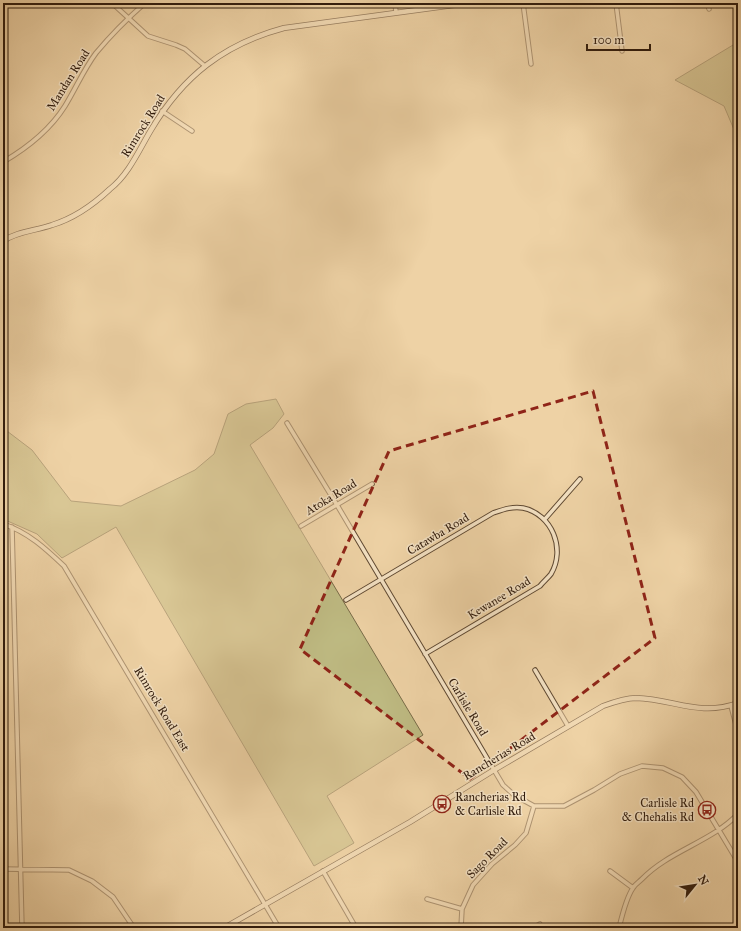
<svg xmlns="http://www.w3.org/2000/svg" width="741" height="931" viewBox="0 0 741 931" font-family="'IM FELL Great Primer',serif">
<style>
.green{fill:#beba82;stroke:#786b48}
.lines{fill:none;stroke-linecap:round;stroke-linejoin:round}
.street-casing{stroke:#604a33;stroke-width:5.5}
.secondary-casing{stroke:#311c0d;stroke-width:6}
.street{stroke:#f4e2c4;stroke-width:3.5}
.secondary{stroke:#f4e2c4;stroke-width:4.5}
.marked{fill:none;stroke:#8f2418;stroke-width:3;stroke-dasharray:8 5;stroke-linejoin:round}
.labels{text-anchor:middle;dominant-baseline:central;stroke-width:3;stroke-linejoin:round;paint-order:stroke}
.street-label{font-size:12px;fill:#311c0d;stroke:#f4e2c4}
.poi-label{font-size:12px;fill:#311c0d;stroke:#f4e2c4;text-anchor:start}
</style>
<rect width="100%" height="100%" fill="#eed2a5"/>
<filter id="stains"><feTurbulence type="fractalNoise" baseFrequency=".005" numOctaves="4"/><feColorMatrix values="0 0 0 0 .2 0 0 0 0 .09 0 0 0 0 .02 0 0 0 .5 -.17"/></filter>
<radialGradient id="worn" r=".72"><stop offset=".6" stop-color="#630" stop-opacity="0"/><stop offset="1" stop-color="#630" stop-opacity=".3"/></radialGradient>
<path class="green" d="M738,42v97l-14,-33 -49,-26z
M276,399l8,15 -11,14 -23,17 173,290 -96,61 27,47 -40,23 -198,-339 -54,31 -25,-24 -34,-15v-91l29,22 39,51 50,5 74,-36 19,-16 14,-40 18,-10z"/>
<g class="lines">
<defs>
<path id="street" d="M112,3l36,33 28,9 9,4 20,17
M395,3l1,9
M523,3l8,61
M616,3l6,48
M707,3l2,6
M162,111l30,20
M3,162c24,-14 47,-32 62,-56 11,-18 19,-37 31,-53 15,-18 32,-35 49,-50
M287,423l50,82 166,280 11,10 20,11h30l30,-16 26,-16 22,-8 21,2 19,9 14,15 42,70
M545,519l35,-40
M3,524c25,8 43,25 61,42l215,362
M301,526l71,-42
M12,527l10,401
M346,600l147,-87c9,-3 19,-7 30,-5 29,6 43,41 28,66 -3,4 -8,8 -11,12l-115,68
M535,670l33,56
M731,706l7,26
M3,869l66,1 23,11 21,16 21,31
M323,871l33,57
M610,871l23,17
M427,899l35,10
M461,928l1,-19 11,-24 19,-21 23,-19 11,-12 8,-27
M533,928l7,-4
M619,928c3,-12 7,-30 14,-40 2,-4 6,-6 9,-9 27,-28 69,-37 96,-65"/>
<path id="secondary" d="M3,241c15,-10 32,-10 49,-16 23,-7 41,-20 58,-36 19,-15 29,-39 41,-59 32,-54 73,-86 133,-102l185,-25
M224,928l186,-106 84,-52 109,-64c11,-4 22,-8 33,-8 38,1 63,19 102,5"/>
</defs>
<use href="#street" class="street-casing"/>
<use href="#secondary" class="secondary-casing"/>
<use href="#street" class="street"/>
<use href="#secondary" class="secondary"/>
</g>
<path d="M0 0H741V931H0ZM593,391l62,247 -185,141 -170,-130 89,-198z" fill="#eed2a5" fill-opacity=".55" fill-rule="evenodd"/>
<path class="marked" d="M593,391l62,247 -185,141 -170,-130 89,-198z"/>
<defs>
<symbol id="bus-ring" viewBox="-11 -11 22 22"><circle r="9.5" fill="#f4e2c4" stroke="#8f2418" stroke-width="1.5"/><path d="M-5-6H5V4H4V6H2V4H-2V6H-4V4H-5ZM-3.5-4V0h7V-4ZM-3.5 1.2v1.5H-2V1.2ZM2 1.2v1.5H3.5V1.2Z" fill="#8f2418"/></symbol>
</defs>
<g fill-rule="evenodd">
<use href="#bus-ring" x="432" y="794" width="20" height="20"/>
<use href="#bus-ring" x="697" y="800" width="20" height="20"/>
</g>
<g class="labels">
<g class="street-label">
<text transform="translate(68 80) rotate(-58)">Mandan Road</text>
<text transform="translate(143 126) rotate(-58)">Rimrock Road</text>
<text transform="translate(331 497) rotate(-31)">Atoka Road</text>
<text transform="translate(438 534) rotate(-31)">Catawba Road</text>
<text transform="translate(499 598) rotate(-31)">Kewanee Road</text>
<text transform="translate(468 707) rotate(59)">Carlisle Road</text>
<text transform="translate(162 709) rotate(59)">Rimrock Road East</text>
<text transform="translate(499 756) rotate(-31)">Rancherias Road</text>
<text transform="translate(487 858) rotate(-45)">Sago Road</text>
</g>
<g class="poi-label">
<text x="455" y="797">Rancherias Rd<tspan x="455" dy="14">&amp; Carlisle Rd</tspan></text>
<text x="694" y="803" text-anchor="end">Carlisle Rd<tspan x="694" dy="14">&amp; Chehalis Rd</tspan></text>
</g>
</g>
<rect width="741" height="931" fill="none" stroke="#eed2a5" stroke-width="16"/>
<rect x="4" y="4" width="733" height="923" fill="none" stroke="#311c0d" stroke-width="2"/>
<rect x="8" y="8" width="725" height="915" fill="none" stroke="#311c0d"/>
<g transform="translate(695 885) rotate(60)" stroke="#f4e2c4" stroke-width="3" paint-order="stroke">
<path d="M0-3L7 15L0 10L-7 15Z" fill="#311c0d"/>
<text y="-6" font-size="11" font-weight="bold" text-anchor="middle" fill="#311c0d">N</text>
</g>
<path d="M587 44v6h63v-6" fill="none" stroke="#311c0d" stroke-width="2"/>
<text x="593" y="44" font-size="12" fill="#311c0d" stroke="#f4e2c4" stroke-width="3" paint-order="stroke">100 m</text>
<rect width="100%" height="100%" filter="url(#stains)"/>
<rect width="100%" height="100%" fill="url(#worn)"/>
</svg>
